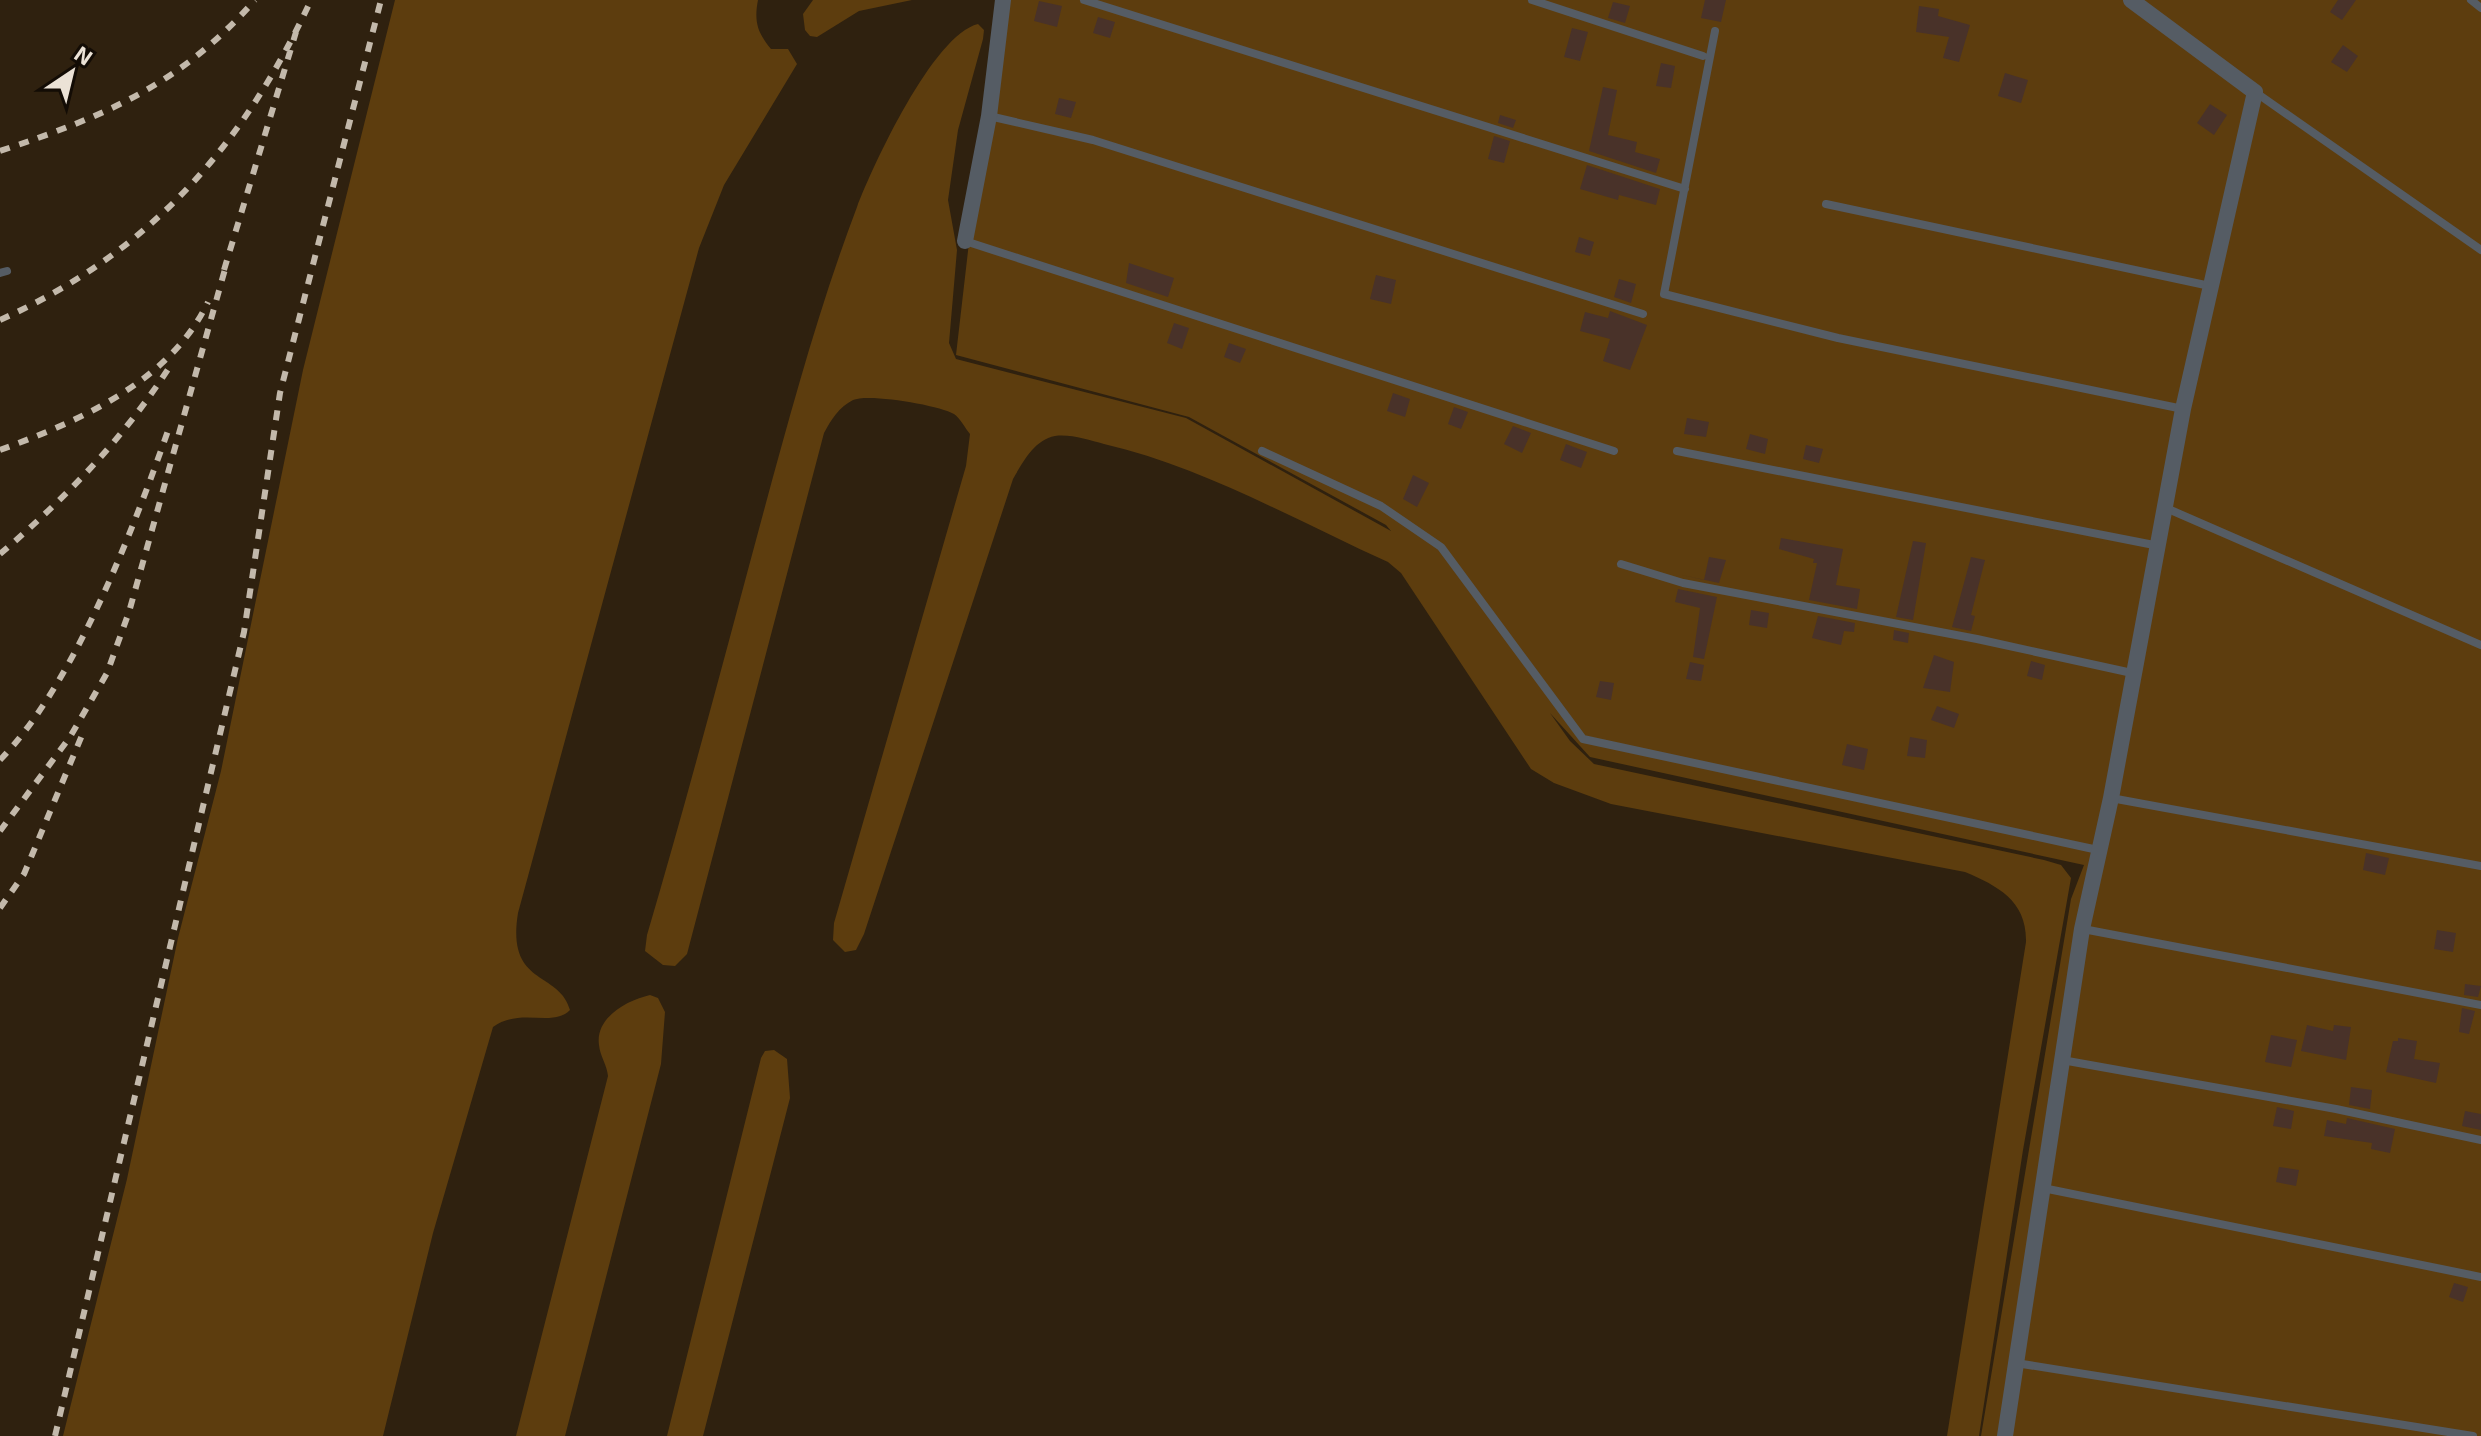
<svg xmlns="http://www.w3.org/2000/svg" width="2481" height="1436" viewBox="0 0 2481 1436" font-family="'Exo 2',sans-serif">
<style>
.green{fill:#5d3d0e}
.building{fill:#493229}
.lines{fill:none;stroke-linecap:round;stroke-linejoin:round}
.service{stroke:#555c64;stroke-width:8}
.minor{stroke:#555c64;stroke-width:16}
.rail{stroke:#c3b9ab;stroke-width:6;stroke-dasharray:10 10;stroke-linecap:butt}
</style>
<rect width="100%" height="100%" fill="#2f210f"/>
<path class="green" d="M395,0h363c-4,21 -1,32 13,49h17l9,15 -73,121 -25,63 -181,665c-12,74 41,57 52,97 -18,18 -49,-3 -77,17l-60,206 -50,203h-320l64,-257 51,-241 43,-167 82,-401z
M813,0h99l-53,11 -42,26 -7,-1 -5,-6 -2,-16z
M997,0h1484v1436h-500l90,-537 13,-34 -494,-108 -40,-44 20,28 24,23 450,96 17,5 10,13 -48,272 -44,286h-32l79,-494c1,-41 -28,-56 -61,-70l-354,-68 -57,-21 -23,-14 -130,-196 -13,-11c-93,-42 -185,-95 -284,-118 -15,-4 -33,-10 -49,-8 -21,4 -32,26 -42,43l-149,455 -8,16 -11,2 -12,-12 1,-17 132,-457 4,-32c-5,-6 -10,-16 -16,-20 -15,-9 -86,-21 -101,-14 -14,7 -22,20 -29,33l-137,521 -12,12 -12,-1 -18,-14 2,-16c41,-139 78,-280 116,-421 28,-103 56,-207 94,-307 16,-42 76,-172 121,-183l6,6 -1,9 -25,91 -10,70 9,50 -8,93 7,16 230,59 205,113 -5,-6 -197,-108 -233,-62z
M650,995l8,3 7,14 -4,52 -96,372h-49l92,-360c-1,-11 -8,-20 -9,-31 -4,-28 29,-45 51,-50z
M774,1050l13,9 3,39 -87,338h-36l94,-378 4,-7z"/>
<path class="building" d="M1705,0h21l-5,22 -20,-4z
M2338,0h18l-14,20 -12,-8z
M1039,1l23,5 -5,21 -23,-6z
M1613,2l17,4 -5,17 -17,-5z
M1919,6l20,3 -1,7 32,9 -11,37 -16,-4 6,-21 -33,-5z
M1098,17l17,5 -5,16 -17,-5z
M1572,28l16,4 -8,29 -16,-4z
M2343,45l15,11 -11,16 -16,-10z
M1661,63l14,3 -4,22 -15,-2z
M2005,73l23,7 -7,23 -23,-7z
M1603,87l14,3 -9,45 29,7 -2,10 25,7 -4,14 -67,-22z
M1059,98l17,4 -5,16 -16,-4z
M2210,104l17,11 -13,20 -17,-12z
M1500,115l16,5 -3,8 -15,-5z
M1494,136l16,5 -6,22 -16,-4z
M1587,165l73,24 -4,16 -37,-10 -1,5 -38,-11z
M1579,237l15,5 -4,14 -15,-4z
M1129,263l45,15 -6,19 -42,-14z
M1376,275l20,5 -5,24 -21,-5z
M1619,279l17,5 -5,19 -17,-6z
M1610,311l37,14 -17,45 -27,-9 7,-22 -30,-8 5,-19 23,6z
M1174,323l15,5 -7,21 -15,-6z
M1229,343l17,6 -6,14 -16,-6z
M1393,393l17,6 -5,18 -18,-6z
M1454,407l14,5 -7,17 -13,-5z
M1687,418l22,4 -3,15 -22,-3z
M1513,426l18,7 -9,20 -18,-9z
M1750,434l18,5 -3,15 -19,-5z
M1566,444l21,8 -6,16 -21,-8z
M1806,445l17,4 -4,14 -16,-4z
M1413,475l16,8 -12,24 -14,-8z
M1781,538l62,11 -7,36 24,4 -3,20 -48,-9 8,-37h-4l1,-4 -35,-10z
M1913,541l13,2 -13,77 -17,-3z
M1709,557l17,3 -7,23 -37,-8 22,5z
M1971,557l14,3 -14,55 4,1 -4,15 -19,-4z
M1678,589l39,8 -13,62 -11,-2 7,-49 -25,-6z
M1751,610l18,3 -2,15 -18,-3z
M1818,616l37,7 -1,9 -10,-1 -3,14 -29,-7z
M1894,630l15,3 -1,10 -15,-3z
M1934,655l20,7 -4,30 -27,-4z
M2031,661l14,4 -3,15 -15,-4z
M1690,662l14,3 -3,16 -15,-2z
M1600,681l14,2 -3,17 -15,-3z
M1937,706l22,8 -5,14 -23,-8z
M1910,737l17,3 -2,18 -18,-2z
M1847,744l21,5 -4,21 -22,-5z
M2366,853l23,5 -4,17 -22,-5z
M2437,930l19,3 -3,19 -19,-3z
M2465,984l16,2 -3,11 -14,-2z
M2462,1008l13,3 -6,23 -10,-2z
M2307,1025l26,6 1,-6 17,2 -5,33 -45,-9z
M2271,1035l26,5 -6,27 -26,-5z
M2398,1038l19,3 -3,18 26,4 -4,20 -50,-11 7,-31h5z
M2351,1087l21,3 -2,19 -21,-4z
M2277,1107l17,4 -3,18 -18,-3z
M2465,1111l16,3v16l-19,-4z
M2347,1118l48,11 -5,24 -19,-4 1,-6 -48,-7 3,-16 19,4z
M2279,1167l20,3 -3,16 -20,-4z
M2454,1283l14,4 -5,15 -14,-5z"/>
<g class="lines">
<path class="service" d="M1084,0l601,189
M1532,0l171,56
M2471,0l10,8
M1715,31l-51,263 174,44 345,71
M2255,92l226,158
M989,116l104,24 550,174
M1826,204l384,82
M965,241l649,210
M0,273l7,-2
M1262,451l119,55 60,41 142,192 515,111
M1677,451l482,95
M2166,508l315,137
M1621,564l62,19 294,56 155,34
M2111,798l370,68
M2083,929l398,76
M2062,1060l274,49 145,31
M2043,1188l438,89
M2016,1363l457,73"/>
<path class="minor" d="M965,241l24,-125 14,-116
M2005,1436l77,-507 29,-131 72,-389 72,-317 -124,-92"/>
<path class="rail" d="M0,151c105,-35 180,-66 255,-151
M224,270l72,-238
M0,320c149,-67 243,-173 311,-320
M0,450c79,-29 170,-68 208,-148
M0,554c67,-57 125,-117 172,-191
M0,760c75,-77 133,-230 169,-332
M0,831l70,-94 37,-64 22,-61 98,-350
M0,908l24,-34 61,-146
M55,1436l189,-804 36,-239 101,-393"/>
</g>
<g transform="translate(72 72) rotate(35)" stroke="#130c05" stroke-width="6" paint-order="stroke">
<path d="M0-6L14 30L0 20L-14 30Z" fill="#ebe2d6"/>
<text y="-12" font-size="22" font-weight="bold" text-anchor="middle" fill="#ebe2d6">N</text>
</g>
</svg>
